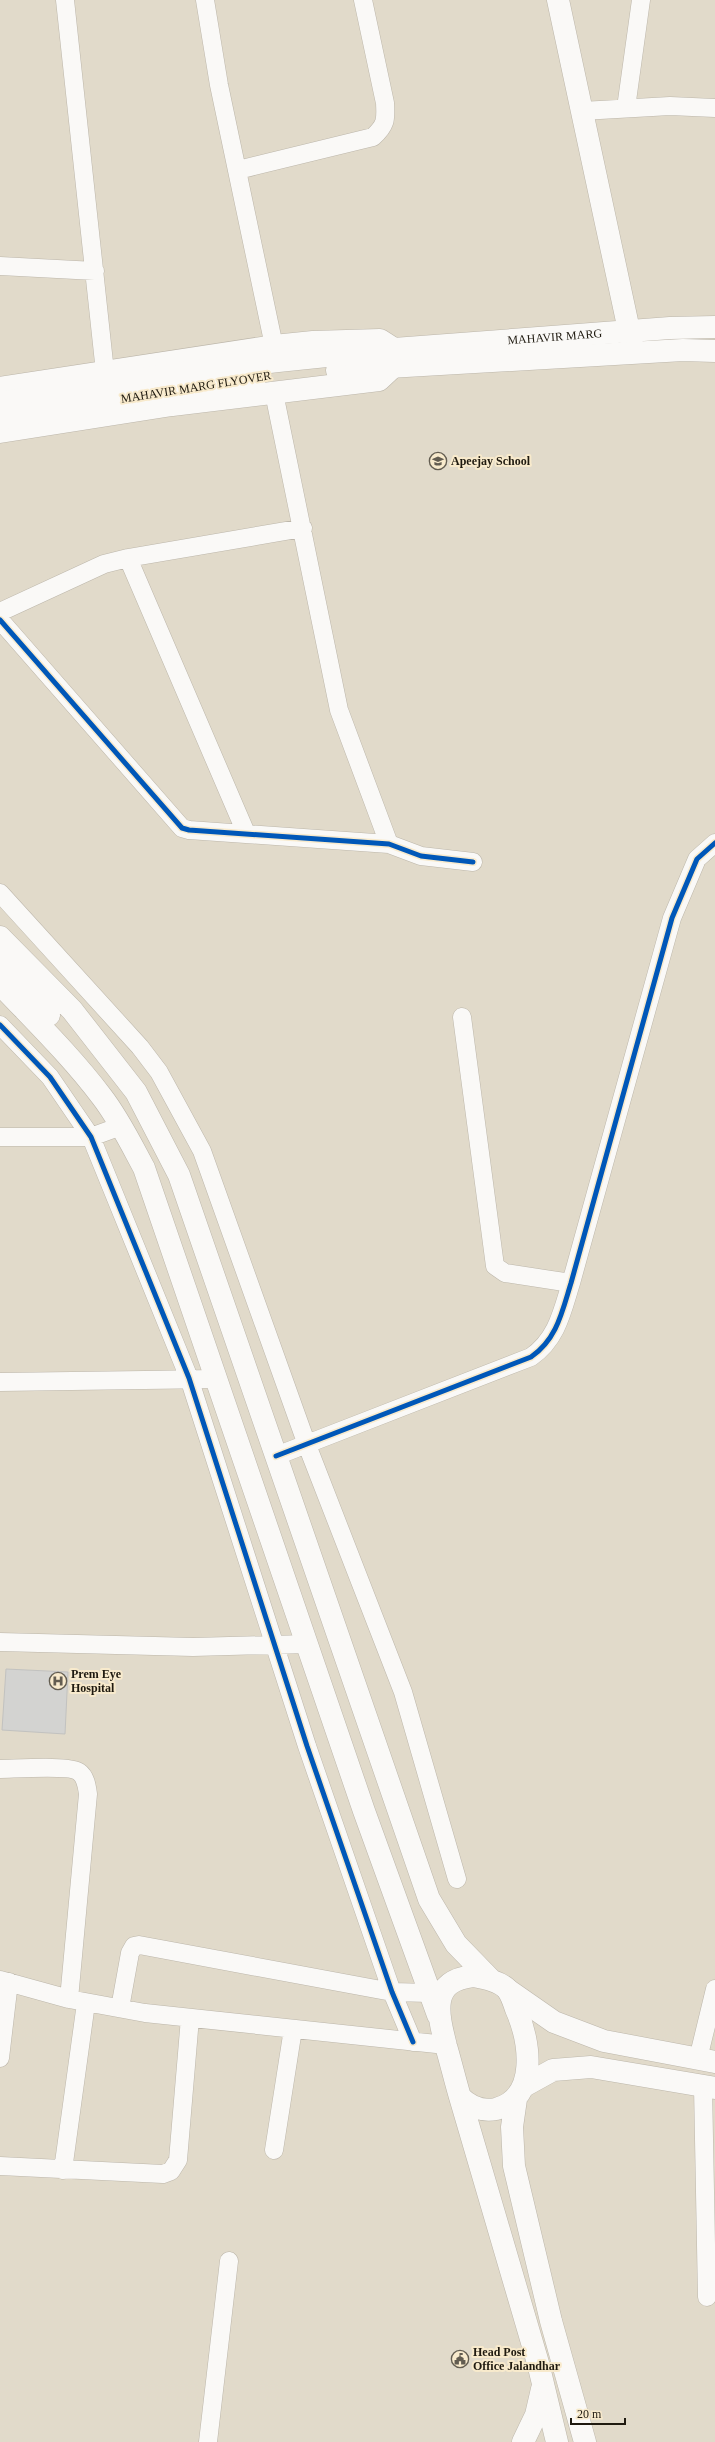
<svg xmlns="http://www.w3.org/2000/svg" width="715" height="2442" viewBox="0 0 715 2442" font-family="'Times New Roman',serif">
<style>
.building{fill:#d3d3d1;stroke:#c2c2c0}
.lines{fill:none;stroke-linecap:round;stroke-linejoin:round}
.minor-casing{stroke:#bcb6aa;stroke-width:19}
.tertiary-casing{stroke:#bcb6aa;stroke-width:23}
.primary-casing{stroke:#bcb6aa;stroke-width:23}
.trunk-casing{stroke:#bcb6aa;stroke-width:23}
.minor{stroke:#faf9f7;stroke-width:18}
.tertiary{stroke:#faf9f7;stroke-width:22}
.primary{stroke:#faf9f7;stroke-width:22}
.trunk{stroke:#faf9f7;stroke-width:22}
.cycleway-casing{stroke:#f8eacc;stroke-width:8}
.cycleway{stroke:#0057b8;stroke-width:5}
.labels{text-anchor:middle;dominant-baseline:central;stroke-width:4;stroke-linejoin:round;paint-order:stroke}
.street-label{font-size:12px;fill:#1f1a10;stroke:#f8eacc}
.poi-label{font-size:12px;font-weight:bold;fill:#1f1a10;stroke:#f8eacc;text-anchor:start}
</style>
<rect width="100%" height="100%" fill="#e1daca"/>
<path class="building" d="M6,1669l62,3 -3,62 -63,-4z"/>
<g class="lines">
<defs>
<path id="minor" d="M65,0l40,372
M205,0l14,85 55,261
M626,108l15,-108
M582,111l88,-5 45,2
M238,170l135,-33c13,-12 13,-17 12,-34l-22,-103
M0,266l95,5
M274,393l65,317 50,134
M128,558l118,275
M0,612l104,-48 24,-6 175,-30
M0,620l182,208 7,2 200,14 32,12 52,6
M0,893l140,154 19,25 43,79 105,294 96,247 54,187
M462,1017l33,249 10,7 66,10
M0,1025l50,52 41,60 98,241 118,368 85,246 21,50
M0,1137h91l30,-11
M0,1382l216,-3
M276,1456l255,-99c26,-18 31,-45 40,-74l101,-365 25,-59 18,-16
M0,1642l193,5 114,-3
M0,1769c14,0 70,-4 79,3 7,5 8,15 9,22l-19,205
M0,1980l69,19 76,14 301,32
M120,2008l10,-55 4,-7 5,-1 253,47 38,1
M0,2058l9,-76
M698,2059l17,-70
M703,2086l4,211
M274,2150l19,-121
M0,2166l163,8 8,-3 7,-11 12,-142
M63,2170l23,-167
M208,2442l21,-181"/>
<path id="tertiary" d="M558,0l75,349
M0,388l274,-42 39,-4 67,-2 14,9
M0,432l172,-27 207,-25 15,-14
M508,1990l46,32 50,19 111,21
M524,2086l29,-16 38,-3 124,21"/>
<path id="primary" d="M0,937l72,73 64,82 43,83 250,724 27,45 34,35
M0,961l49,54
M0,984c35,37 72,73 102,113 17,22 29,47 42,71l220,643 74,204
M473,1976c12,2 26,5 34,13 4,5 7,14 9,20 14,32 23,89 -20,100 -14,3 -27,-3 -36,-12 -5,-17 -9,-34 -14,-51 -8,-32 -17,-65 27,-70z
M460,2097l78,266 19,79
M516,2099l-4,28 2,39 37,155 34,121
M523,2442l13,-27 6,-26"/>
<g id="trunk">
<path d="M337,370l346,-20 32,1"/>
<path id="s1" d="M0,403l185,-31 93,-11 116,-12 276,-21 45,-1"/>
<path d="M0,419l255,-41"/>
</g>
</defs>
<use href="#minor" class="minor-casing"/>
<use href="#tertiary" class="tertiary-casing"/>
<use href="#primary" class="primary-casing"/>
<use href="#trunk" class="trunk-casing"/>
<use href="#minor" class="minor"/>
<use href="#tertiary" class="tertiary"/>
<use href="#primary" class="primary"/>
<use href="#trunk" class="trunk"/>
<defs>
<path id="cycleway" d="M0,620l182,208 7,2 200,14 32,12 52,6
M0,1025l50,52 41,60 98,241 118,368 85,246 21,50
M276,1456l255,-99c26,-18 31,-45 40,-74l101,-365 25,-59 18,-16"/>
</defs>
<use href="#cycleway" class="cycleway-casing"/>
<use href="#cycleway" class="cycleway"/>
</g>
<defs>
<symbol id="school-ring" viewBox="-11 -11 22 22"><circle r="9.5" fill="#f8eacc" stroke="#635d51" stroke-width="1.5"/><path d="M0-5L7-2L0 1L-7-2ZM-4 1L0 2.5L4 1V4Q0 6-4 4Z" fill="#635d51"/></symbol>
<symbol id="hospital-ring" viewBox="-11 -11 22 22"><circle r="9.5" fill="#f8eacc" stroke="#635d51" stroke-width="1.5"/><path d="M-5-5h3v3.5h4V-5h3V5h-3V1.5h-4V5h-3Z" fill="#635d51"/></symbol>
<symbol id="civic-ring" viewBox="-11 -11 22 22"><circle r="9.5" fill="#f8eacc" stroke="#635d51" stroke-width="1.5"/><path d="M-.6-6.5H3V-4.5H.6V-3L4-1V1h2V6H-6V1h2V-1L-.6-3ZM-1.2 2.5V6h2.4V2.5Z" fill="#635d51"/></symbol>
</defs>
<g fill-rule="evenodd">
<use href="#school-ring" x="428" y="451" width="20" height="20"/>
<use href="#hospital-ring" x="48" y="1671" width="20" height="20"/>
<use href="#civic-ring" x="450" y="2349" width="20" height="20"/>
</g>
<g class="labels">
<g class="street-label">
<text stroke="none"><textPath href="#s1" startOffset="559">MAHAVIR MARG</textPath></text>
<text transform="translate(196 387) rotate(-9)">MAHAVIR MARG FLYOVER</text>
</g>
<g class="poi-label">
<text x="451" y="461">Apeejay School</text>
<text x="71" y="1674">Prem Eye<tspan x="71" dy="14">Hospital</tspan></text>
<text x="473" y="2352">Head Post<tspan x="473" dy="14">Office Jalandhar</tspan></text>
</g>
</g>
<path d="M571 2418v6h54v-6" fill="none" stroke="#1f1a10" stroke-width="2"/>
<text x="577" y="2418" font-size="12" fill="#1f1a10" stroke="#f8eacc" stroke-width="3" paint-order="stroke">20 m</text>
</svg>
